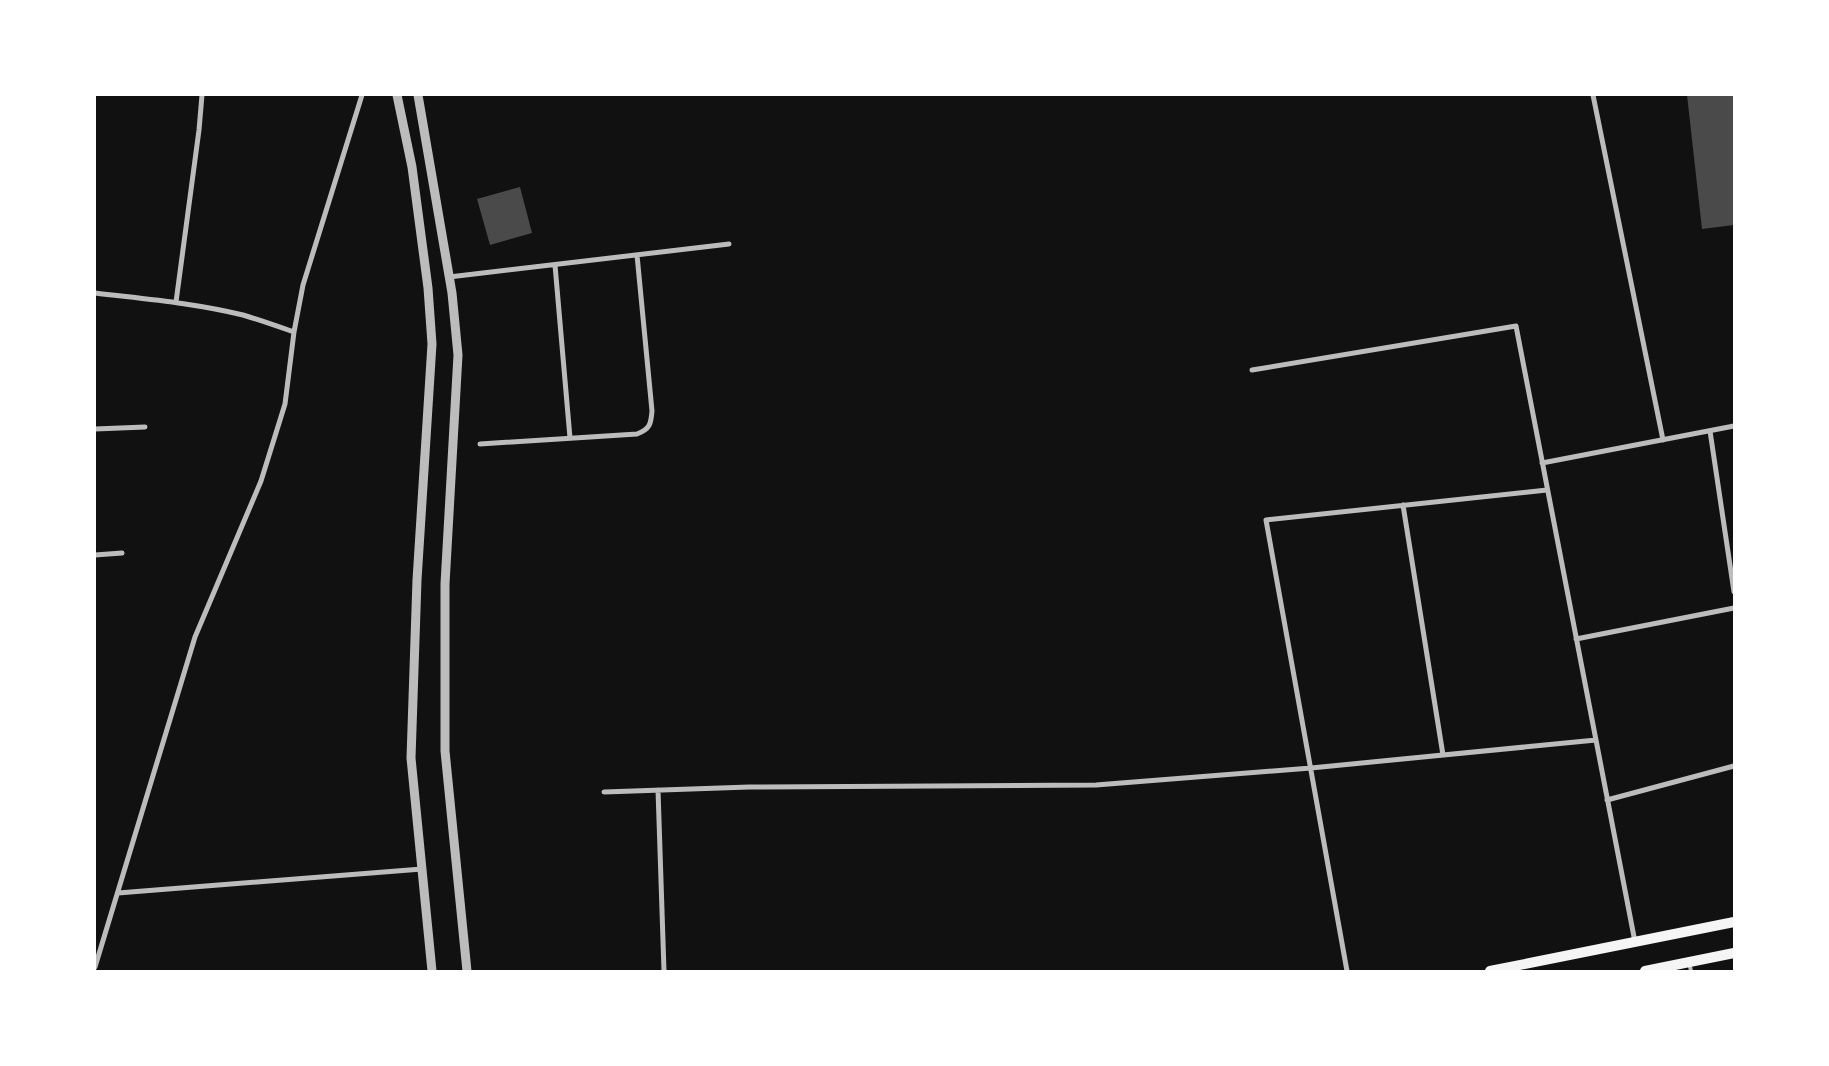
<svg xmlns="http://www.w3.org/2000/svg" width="1829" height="1066" viewBox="0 0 1829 1066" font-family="'Golos Text',sans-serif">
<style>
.building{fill:#4a4a4a}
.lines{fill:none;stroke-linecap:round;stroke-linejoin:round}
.service{stroke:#bcbcbc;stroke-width:4}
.minor{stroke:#bcbcbc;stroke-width:5}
.tertiary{stroke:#bcbcbc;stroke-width:9}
.secondary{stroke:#f5f5f5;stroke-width:10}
</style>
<rect width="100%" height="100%" fill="#111"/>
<path class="building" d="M1687,95h47v130l-32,4z
M520,187l12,46 -42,12 -13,-46z"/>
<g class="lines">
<path class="service" d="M1689,962l2,9"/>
<path class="minor" d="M1593,95l70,345
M555,265l15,173
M449,277l280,-33
M95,293c50,6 99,10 148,22 17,5 34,11 51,17
M176,302l23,-172 3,-35
M1252,370l264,-44 119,616
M95,429l50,-2
M1710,431l24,161
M480,444l157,-10c13,-5 14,-10 15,-23l-15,-156
M1542,463l192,-37
M1403,505l40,250
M95,555l27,-2
M1576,639l158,-31
M658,790l6,181
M604,792l145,-5 347,-2 215,-17 285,-28
M1607,800l127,-34
M118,893l304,-24
M95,967l100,-330 66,-156 24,-77 9,-72 9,-47 59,-190
M1347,971l-81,-451 281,-30"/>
<path class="tertiary" d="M397,95l15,72 16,121 4,56 -15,236 -6,178 21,213
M418,95l34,198 6,62 -13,229v167l22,220"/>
<path class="secondary" d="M1490,971l244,-49
M1645,971l89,-18"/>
</g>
<rect width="1829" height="1066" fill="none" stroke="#ffffff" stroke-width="192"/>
</svg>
